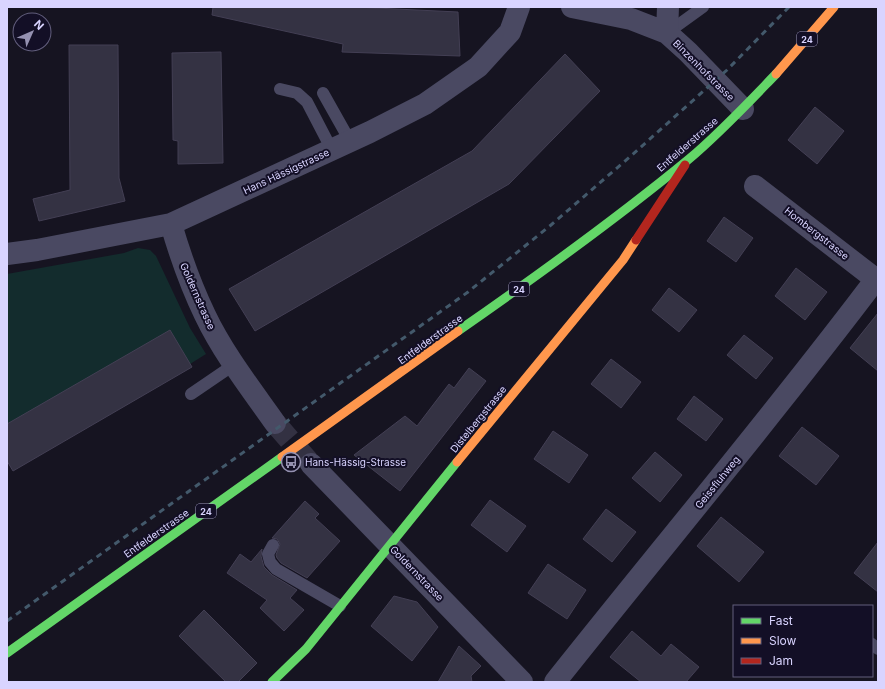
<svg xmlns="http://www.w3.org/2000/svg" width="885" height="689" viewBox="0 0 885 689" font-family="Inter,sans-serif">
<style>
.green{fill:#132c2d}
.building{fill:#343243;stroke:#433f54}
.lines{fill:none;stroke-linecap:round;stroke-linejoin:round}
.street-tunnel{stroke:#333142;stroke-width:22;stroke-dasharray:22 11;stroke-linecap:butt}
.lane{stroke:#4a4962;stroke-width:12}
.street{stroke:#4a4962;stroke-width:22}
.fast{stroke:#63d668;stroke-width:9}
.slow{stroke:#ff974d;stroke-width:9}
.jam{stroke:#b3261e;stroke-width:9}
.rail{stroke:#43596b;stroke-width:3;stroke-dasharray:6 5;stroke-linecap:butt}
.labels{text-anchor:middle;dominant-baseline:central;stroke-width:4;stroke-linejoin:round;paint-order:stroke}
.shield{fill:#130f26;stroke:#9e99be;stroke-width:1}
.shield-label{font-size:9px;font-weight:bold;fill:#d9d4ff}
.street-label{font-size:10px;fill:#d9d4ff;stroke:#130f26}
.poi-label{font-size:10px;fill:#d9d4ff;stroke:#130f26;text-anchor:start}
</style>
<rect width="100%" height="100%" fill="#161421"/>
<path class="green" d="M138,248l12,2 6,6 34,72 16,26 -16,10 -183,60v-150l117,-21z"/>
<path class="building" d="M213,7h142l103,5 2,44 -118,-4 1,-8 -131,-29z
M69,45h49l1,133 6,23 -86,20 -6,-22 37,-9z
M221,52l2,111 -45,1v-23l-5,-1 -1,-87z
M565,54l35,37 -91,93 -254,147 -26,-42 243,-138z
M815,107l29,24 -27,33 -29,-24z
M724,217l29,21 -17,24 -29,-21z
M796,268l31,24 -22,28 -30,-24z
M669,288l28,22 -18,22 -27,-22z
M878,313v58l-28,-23z
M170,330l22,37 -179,104 -6,-10v-37z
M744,335l29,23 -17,21 -29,-24z
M611,359l30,23 -20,26 -30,-24z
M469,368l17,13 -86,110 -46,-36 51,-39 12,10 32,-42 5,4z
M694,396l29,23 -17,22 -29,-22z
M802,427l37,29 -23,29 -37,-29z
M553,431l35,24 -19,28 -35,-24z
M655,452l27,23 -22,27 -28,-24z
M490,500l36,26 -19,26 -36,-27z
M305,501l14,13 -4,4 25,23 -33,37 -26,-15 -4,-5 -1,-3 4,-11 -3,-5 -5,-1z
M606,509l30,23 -24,30 -29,-23z
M721,517l43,35 -25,30 -42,-36z
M878,542v50l-24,-19z
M262,549l-1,7 3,11 8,8 25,15 -7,8 14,12 -20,21 -24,-23 7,-8 -40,-27 13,-19 11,8z
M548,564l38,26 -19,29 -39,-26z
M394,596l23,6 21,25 -26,34 -41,-35z
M204,610l53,53 -19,19h-12l-47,-46z
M632,631l29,25 10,-12 28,23 -13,15h-45l-31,-25z
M459,646l22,20 -10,10 1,6h-34z"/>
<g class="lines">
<path class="street-tunnel" d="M275,423l33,38"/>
<path class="lane" d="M667,33l36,-26
M280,89l17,4 10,9 25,48
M323,93l27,48
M191,394l44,-30
M273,545l-5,9 2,8 6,7 64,37
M872,644l6,5"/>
<path class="street" d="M572,7l59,12 36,14 21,19 55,57
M667,33l1,-26
M755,186l123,95
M171,224c9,31 20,62 34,91 18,38 46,74 70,108
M7,254l30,-4 134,-26 199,-92 55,-28 53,-37 32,-35 9,-25
M311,464l211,218
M555,682c107,-135 218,-266 321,-403"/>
<path class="fast" d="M458,331c79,-55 157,-111 231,-172 31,-26 59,-56 87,-85
M7,653l275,-196
M272,682l34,-33 151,-187"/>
<path class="slow" d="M776,74l58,-67
M282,457l176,-126
M457,462l166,-202 13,-20"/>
<path class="jam" d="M636,240l49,-75"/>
<path class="rail" d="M7,621l461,-329 83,-67 81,-70 95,-85 62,-63"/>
</g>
<defs>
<symbol id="bus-ring" viewBox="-11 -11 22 22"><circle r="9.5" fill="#130f26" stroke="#9591b1" stroke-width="1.5"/><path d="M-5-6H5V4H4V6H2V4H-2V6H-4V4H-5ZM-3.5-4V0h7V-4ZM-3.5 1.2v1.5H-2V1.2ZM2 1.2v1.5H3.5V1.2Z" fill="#9591b1"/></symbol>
</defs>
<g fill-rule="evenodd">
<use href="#bus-ring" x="280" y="451" width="22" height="22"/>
</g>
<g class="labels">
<g class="shield">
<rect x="797" y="32" width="20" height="14" rx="3"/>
<rect x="509" y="282" width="20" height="14" rx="3"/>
<rect x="196" y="504" width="20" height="14" rx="3"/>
</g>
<g class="shield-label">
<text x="807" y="39">24</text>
<text x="519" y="289">24</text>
<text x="206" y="511">24</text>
</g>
<g class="street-label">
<text transform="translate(704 70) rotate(45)">Binzenhofstrasse</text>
<text transform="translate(687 144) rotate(-41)">Entfelderstrasse</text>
<text transform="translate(286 171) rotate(-25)">Hans Hässigstrasse</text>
<text transform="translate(817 233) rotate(38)">Hombergstrasse</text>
<text transform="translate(198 296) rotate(66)">Goldernstrasse</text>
<text transform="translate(430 339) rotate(-36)">Entfelderstrasse</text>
<text transform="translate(478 419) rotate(-51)">Distelbergstrasse</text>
<text transform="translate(717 482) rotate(-51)">Geissfluhweg</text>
<text transform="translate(156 533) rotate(-35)">Entfelderstrasse</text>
<text transform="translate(417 573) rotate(46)">Goldernstrasse</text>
</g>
<g class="poi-label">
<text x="305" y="462">Hans-Hässig-Strasse</text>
</g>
</g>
<rect width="885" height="689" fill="none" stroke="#d9d4ff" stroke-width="16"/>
<rect x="733" y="605" width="140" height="72" fill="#130f26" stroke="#625e7d"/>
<rect x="741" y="618" width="20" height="6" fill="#63d668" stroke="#625e7d"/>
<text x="769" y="625" font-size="12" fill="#d9d4ff">Fast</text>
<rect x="741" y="638" width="20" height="6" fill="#ff974d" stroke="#625e7d"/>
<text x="769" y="645" font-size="12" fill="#d9d4ff">Slow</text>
<rect x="741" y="658" width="20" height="6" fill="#b3261e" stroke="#625e7d"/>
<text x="769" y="665" font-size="12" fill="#d9d4ff">Jam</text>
<g transform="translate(32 32) rotate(45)"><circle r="19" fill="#130f26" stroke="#625e7d"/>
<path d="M0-3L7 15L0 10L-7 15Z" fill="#9591b1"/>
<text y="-6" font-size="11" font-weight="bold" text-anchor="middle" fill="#d9d4ff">N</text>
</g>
</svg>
